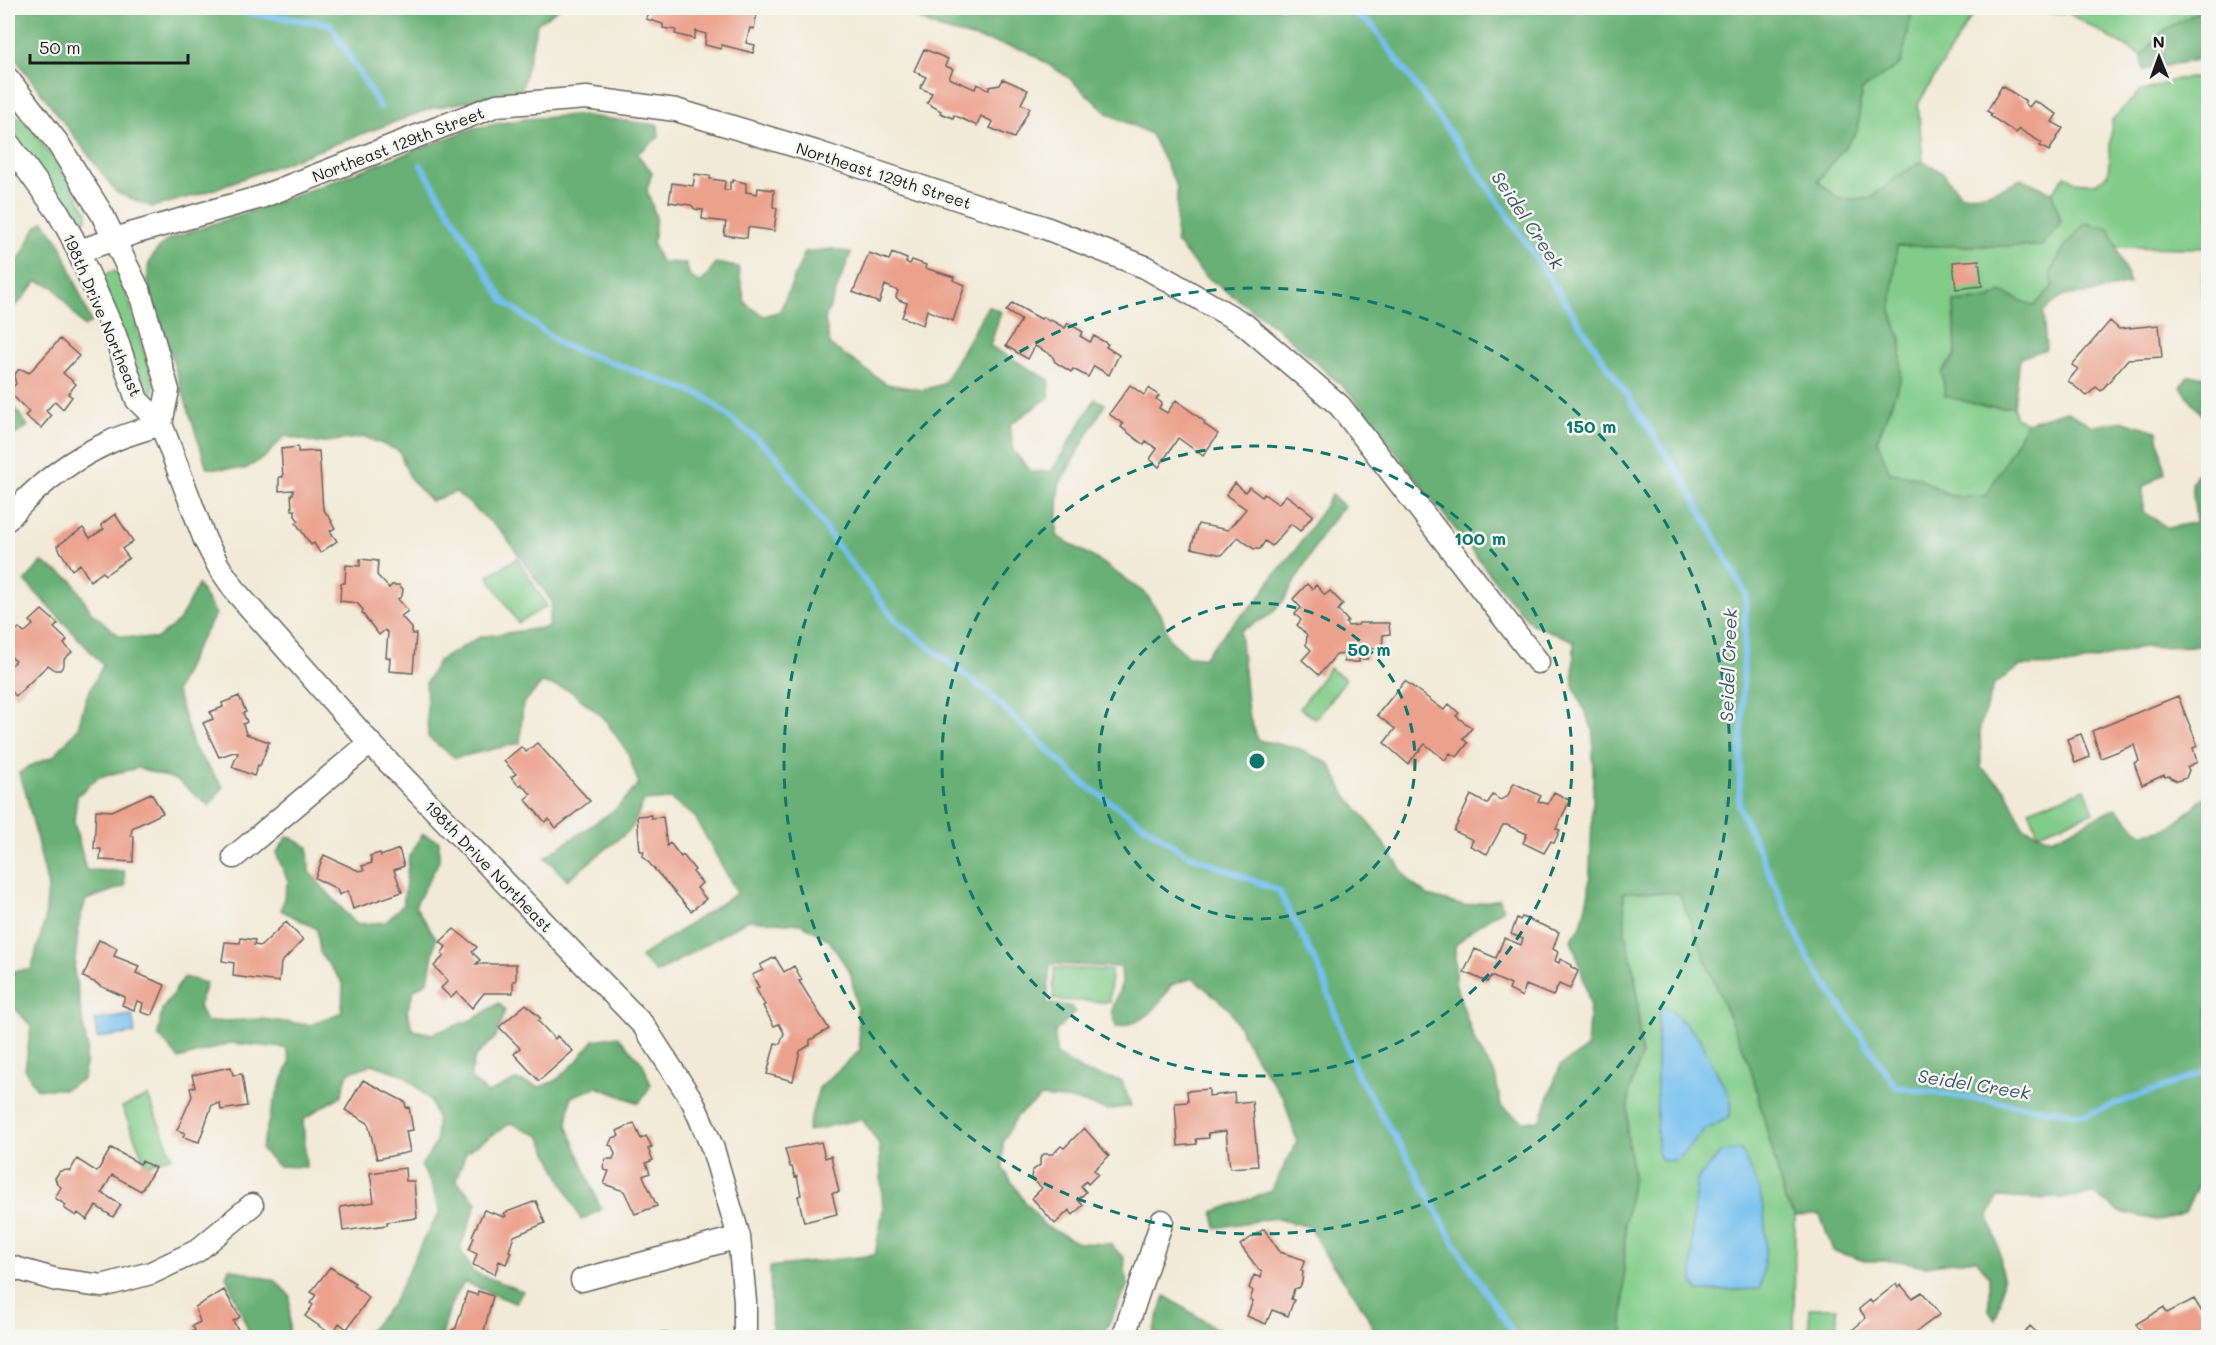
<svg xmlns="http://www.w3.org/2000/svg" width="2216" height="1345" viewBox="0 0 2216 1345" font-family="Mali,sans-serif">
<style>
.green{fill:#81cc89;stroke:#4e7452;stroke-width:1.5}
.forest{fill:#68b075;stroke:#426648;stroke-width:1.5}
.water{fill:#75c0ee;stroke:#486e85;stroke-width:1.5}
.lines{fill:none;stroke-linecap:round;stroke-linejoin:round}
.stream{stroke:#75c0ee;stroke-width:6}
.building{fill:#eba28d}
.minor-casing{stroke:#67645d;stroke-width:25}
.minor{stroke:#fff;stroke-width:22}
.ring{fill:none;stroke:#0f766e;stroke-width:3;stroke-dasharray:10 8}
.labels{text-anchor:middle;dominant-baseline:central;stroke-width:5;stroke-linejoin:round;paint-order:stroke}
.street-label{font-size:16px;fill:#1c1c1c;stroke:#f6f6f2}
.water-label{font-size:18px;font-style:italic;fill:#3b5566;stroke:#f6f6f2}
.centre{fill:#0f766e;stroke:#f6f6f2;stroke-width:3}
.ring-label{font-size:18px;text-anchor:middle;font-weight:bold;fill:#0f766e;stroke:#f6f6f2;stroke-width:5;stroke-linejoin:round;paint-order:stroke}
</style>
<rect width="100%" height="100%" fill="#f6f6f2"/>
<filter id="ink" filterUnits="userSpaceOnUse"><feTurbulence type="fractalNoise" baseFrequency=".0167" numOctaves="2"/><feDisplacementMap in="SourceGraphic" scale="12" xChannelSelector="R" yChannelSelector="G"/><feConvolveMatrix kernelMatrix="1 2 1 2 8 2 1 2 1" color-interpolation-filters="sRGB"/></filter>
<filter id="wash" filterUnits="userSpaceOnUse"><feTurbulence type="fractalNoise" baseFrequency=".008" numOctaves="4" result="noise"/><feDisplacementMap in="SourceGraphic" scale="24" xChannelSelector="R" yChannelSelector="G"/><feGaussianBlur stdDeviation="1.35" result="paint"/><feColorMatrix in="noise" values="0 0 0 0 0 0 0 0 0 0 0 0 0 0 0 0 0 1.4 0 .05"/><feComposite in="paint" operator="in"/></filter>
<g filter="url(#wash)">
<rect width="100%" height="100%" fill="#f2ead7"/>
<path class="green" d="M1913,8h289v2l-38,20 -22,26 -74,-43 -94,-1 -56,92 5,57 -23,14 -31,24h-30l-21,-18 40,-51 3,-39 40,-28z
M2208,77v171l-91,-1 -8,-19 -45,19 -13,25 2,14 -19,20 -33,-14 -12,7 -35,3 2,53 -14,17 45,35h27l1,10 12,6 -41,73h-36l-32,-19 -28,-4 -13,-32 24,-63v-38l-10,-29 6,-65h145l19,-24 -9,-30 14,-17 9,7 20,2 13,-10 4,-54 26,-27 39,-14z
M14,117h8l5,6 35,47 25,42v7l-12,2 -66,-93 1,-6z
M113,271l8,4 33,111 -2,9 -5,-1 -45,-114 6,-7z
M517,558l30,48 -29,17 -30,-47z
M1329,668l17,11 -30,40 -16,-11z
M2085,789l9,23 -56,21 -9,-23z
M1624,892l55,1 46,115 25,57 35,135 10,16 -1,121 -171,1 2,-114 8,-48 -6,-42 2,-43 12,-35 -5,-76 -11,-47z
M1054,968l57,2 -1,32 -57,-2z
M148,1096l24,60 -26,9 -24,-58z
M1809,1308h28v29h-28z"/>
<path class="forest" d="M8,8h551l-22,16 -16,68 -89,16 -231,86 -49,13 -35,-14 -109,-144z
M894,8h1019l-12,55 -40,28 -3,39 -40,51 21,18h30l31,-24 23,-14 20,12 18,22 25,-1 36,-15 30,13 9,30 -19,24h-145l-6,65 10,29v38l-24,62 13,33 28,4 32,19h36l41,-73 39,-12 27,15 31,-5 33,10 8,42 -22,14v24l25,17 28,-6 -4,-38 16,-34v196l-66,1 -69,18 -52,1 -27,18 -14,42 1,42 24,21 19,39 28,11 64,-31 26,26 28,-6 38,-34v383l-8,3 -15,33 -25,8 -40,-9 -27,-18c-33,6 -61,6 -95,3l-10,19c13,31 21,71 7,103l-6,-9v-34l-13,-17 -51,7 -26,-5h-34l-32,-10 -13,-36 -25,1 -10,-16 -35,-135 -25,-57 -46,-115 -55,-1 1,41 11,47 5,77 -12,34 -2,43 6,42 -8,48 -2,113h-250l-2,-15 -16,-27 -30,-40 -15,-28 -37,-9 -57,10 -3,-16 58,-21 26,-49 -13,-43 -28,-41 -27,-49 -36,-31 -22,7c-16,26 -24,37 -55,42l-4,-17 10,-27 -1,-16 -71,-3 -3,40 23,2 5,6 -20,20 1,22 28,18 38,9 9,25 -24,4 -33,-10 -32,-3 -25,19 -14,26v27l22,33 20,24 34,17 31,1 14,14 3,28 -25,51h-330l-2,-70 105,-12 8,-45 -4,-66 -17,-25 -55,12 12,-43 41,-38 -3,-40 -6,-36 -22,-34 -27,-16 -55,-4 -90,53 -17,-16 97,-64 -42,-76 -25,-18 -26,2 -13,28 -64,51 -22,-23 72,-49 22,-24 -12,-33 -24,-34 -34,-27 -27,-7 -19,21 -3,39 -65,15 -27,-21 -2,-54 12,-22 42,-24 68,-10 4,-25 -49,-69 -47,-41 -25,9 -21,-23 -11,-27 -34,-14 -48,6 -32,-7 -20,21 -20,12 -38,-1 -58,-181c-4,-24 1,-31 18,-47l124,-43 183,-69 50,-9 54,-4 80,10 1,12 -22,17 15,18 -5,18 9,27 -3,27 8,18 25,1 4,14 11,6 15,-20 22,4 7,36 19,13 16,-5 25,-59 27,-3 19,4 -26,66 5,26 57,39 35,6 21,-6 45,-78 13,6 -11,34 59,34v17l-39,28 3,26 19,21 20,-1 43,-72 10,5 -46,81 -2,51 44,26 45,32 16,23 7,22 19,17 16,1 29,-34 24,-22 15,-23 25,-30 35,-53 12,11 -20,25 -40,69 -15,16 -29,15 8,81 10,28 40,8 32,16 15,30 28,34 36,53 19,15 36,10 36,-7 3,10 -30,20 -18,17v37l20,59 20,33 6,31 22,15h17l20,-55 27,-18 3,-44 -11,-42 -8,-22 10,-14 8,-34 4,-96v-66l-20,-45 1,-44 -42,-17 -23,-25 -158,-205 -70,-63 -77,-56 -28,-33 1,-55 -26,-53 -44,-21 -39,-36 -41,-26 -86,-22z
M2202,8h6v50l-65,12 -1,-14 22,-26 38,-20z
M44,221l16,22 31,79 -7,5 -30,-40 -17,-6 -19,23 -10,3v-36l12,-13 16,-31z
M2085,223l24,5 21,56 -44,10 -22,1 -21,17 3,37 -26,9 -6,49h-27l-42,-11 -3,-24 14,-17 -2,-53 35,-3 12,-7 33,14 19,-20 -2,-14 13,-25z
M2208,258v53c-9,-18 -6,-35 0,-53z
M2188,376h20v47l-27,-36z
M8,399l20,27 -16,11 -4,-4z
M42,562l30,18 19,32 29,24 36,3 23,-18 19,-36 18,29 -20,33 -20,44 18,57 29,39 -14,19 -32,-26 -39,-12 -39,9 -22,19 -3,26 12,48 38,1 1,15 -39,14 -7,22 -5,48 13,77 -4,32 -18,10h-28l-12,-19 6,-44 -23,-25v-30l23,-1 14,-50 3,-33 -22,-94 -7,-20 9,-6 26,-11 24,-28 8,-30 17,-33 -78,-84z
M423,834l16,7v20l-24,45 21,32 -8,43 -14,9 -7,21 6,19 19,4 42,-15 25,-16 6,7 -9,27 -21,20 -5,21 18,15 28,-13 24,7 15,-6 21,-19 18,-22 24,-4 25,28 8,21 -12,18 -42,-16 -26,10 -4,28 34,85 -20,10 -41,-84 -29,-13 -45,29 -10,28 21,23 -17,46 13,23 50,19 -8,12 -51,-21 -14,24 -8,31h-78l29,-34 30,-63 17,-28 -9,-28 -10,-18 15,-23 1,-23 -7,-20 -26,-25 -32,-11 -24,9 -7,23 -17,10 -21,14 3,47 -28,-1 -17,-17 13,-48 16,-39 -4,-14 -56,-5 -51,16 -21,-24 4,-25 22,-33 22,6 -7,23 7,16 56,-3 48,6 32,-13 1,-29 -23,-30 -3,-24 -36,-19 7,-29 -12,-28 12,-17 20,11 1,25 47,52 30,-2 17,-17 6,-48z
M229,1268l47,13 14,15 -1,41h-38l-25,-61z
M1165,1296l65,41h-63l-14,-5z"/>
<path class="water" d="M1660,1008l10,1 30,30 31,61 -1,17 -25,13 -28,30 -15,1 -5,-11v-117z
M132,1015l3,18 -38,5 -2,-18z
M1741,1150c9,19 21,42 23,63 3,24 1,52 -4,76l-62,2 -5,-10 -1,-22v-32l5,-47 24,-28z"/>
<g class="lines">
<path class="stream" d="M210,8l120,16 50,83
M1345,8l27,17 110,152 206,310 58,108 -7,212 69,151 88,129 189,28 123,-44
M421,165l82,135 57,44 144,52 72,59 60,89 60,77 91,71 97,92 101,69 94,38 42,82 36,101 56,93 40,74 63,97"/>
</g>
<g id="blocks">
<path class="building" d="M649,8h23l6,2 1,-2h79l-4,21 -4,-1 -4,15 9,2 -2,8 -31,-8 -1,4 -16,-4 1,-11 -10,-3 -2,8 -19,-5 1,-4 -13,-2v-4l-17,-5z
M924,49l24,10 -3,7 8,3 -4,9 26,11 2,-5 12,6v-3l11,-2 3,-6 25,11 -7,14 9,4 -16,30 -24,-10 3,-6 -12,-6 -4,10 -23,-11 -1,3 -13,-5 1,-2 -14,-8 5,-10 -12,-5 6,-11 -12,-6z
M2002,86l24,15 -2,2 5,4 5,-6 23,13 -5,8 11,6 -14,23 -9,-5 2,-3 -23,-14 -3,4 -26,-17 2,-2 -5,-3z
M695,174l15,2v3l15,2 -1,9h6v-8h3v-2l13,3v9l11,2 1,-6 16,2 -1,17 4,1 -3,23 -26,-4 -1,11 -23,-3 2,-13 -24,-3 1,-9 -8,-1 -4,-4 -22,-3 3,-19 21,3z
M869,253l20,7 3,-7 15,6 -1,4 4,1 2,-4 14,5 -1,3 29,9 -1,3 12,5 -12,36 -26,-11 -4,15 -21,-8 5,-14 -8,-3 -3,-3 2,-6 -13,-6 -6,18 -26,-11z
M1979,260l3,26 -26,3 -3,-27z
M1012,303l29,16 2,-2 6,4 2,-1 14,8 3,-5 15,9 -3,4 10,6 4,-6 14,8 -2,3 13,8 -10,20 -15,-9 -6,11 -15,-8 -2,3 -16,-10 -3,-7 -17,-9 -7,13 -22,-13 15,-26 -15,-9z
M2110,321l9,8 40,-4 3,32 -34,2 -27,32 -5,-4 -9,9 -19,-15 10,-12 -6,-4z
M60,339l19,17 -16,17 13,11 -8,10 4,3 -9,12 -8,-8 -9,10 5,5 -10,12 -16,-12 4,-4 -21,-21 8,-7 -2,-8 4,-6h6l5,3z
M1130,385l14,10 5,-7 10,8 -3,3 6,4 -3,5 8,5 9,-13 29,22 -1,2 14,10 -15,22 -25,-18 -19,29 -9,-8 7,-10 -11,-8 -2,4 -23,-18 2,-3 -14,-10z
M298,447v5l21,-1 4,58 9,12 -1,1 4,6 -5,3 7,10 -17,12 -6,-10 -3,2 -15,-22 3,-2 -4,-5v-6h-3l-1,-16h2v-4l-14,1v-14h4l-2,-28z
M1235,483l10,9 4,-5 13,10 2,-3 14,10 8,-9 27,20 -13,16 -9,-7 -19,22 -7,-5 -5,8h-6l-16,-12 -16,18 -31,-7 7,-24 30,6 18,-21 -20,-14z
M115,514l18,27 -11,8 7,9 -24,17 -2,-3 -13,9 -10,-17 -8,6 -15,-24 26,-18 7,10 14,-9 -3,-4z
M360,559l18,2 -1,14 12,13 3,-3h7l4,4 -1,7 -4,3 10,12 -7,5 11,12v6h4l-3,39 -24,-2 1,-13 -4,-1 2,-24 -3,-3 -6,5 -17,-22 1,-3 -6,-7 -17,-2 1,-18h4l1,-18 14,1z
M1307,584l5,5 4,-4 9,10 5,-4 13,13 -5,6 10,11 -2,2 2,3 10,-1 1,-2h30l1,11 -7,1 -1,13 -15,1 1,10h-9v3h-15l1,-8 -9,1 -17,20 -17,-15 9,-10 -5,-5 1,-10 -10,-10 4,-5 -6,-6 6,-6 -8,-9z
M42,610l16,14 -4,4 13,12 -3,4 8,8 -8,7v6l-4,5h-5l-7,-5 -32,31 -8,-8v-19l7,-8 -7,-8v-9l3,-3 -3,-3 11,-10 5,5 9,-8 -3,-4z
M1405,681l39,29 5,-6 10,9 -3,3 16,12 -9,11 5,4 -11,14 -7,-4 -5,7 -20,-16 -17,20 -24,-21 11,-14 -18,-14z
M239,696l7,16 -3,1 4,9 -4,2 3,10 23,8 -9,24 -2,-1 -4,11 -22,-9 6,-14 -4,-1 -15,5 -16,-34 10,-4 -3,-7 13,-5 -1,-4z
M2178,696l20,50 -5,2 4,14 -10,5 2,3 -3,8 -9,3 -7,-3 -1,-2 -4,1 -1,-2 -22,10 -8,-22 5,-2 -5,-16 -33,13 -9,-27z
M2081,734l9,23 -15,6 -8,-24z
M537,743l53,58 -34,27 -7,-9 -4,3 -20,-23 6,-5 -10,-10 -2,2 -8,-9 5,-3 -12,-13 17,-14 5,5z
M1514,783l27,13 -3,5 10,3 6,-12 16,8 -14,29 4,1 -6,13 -3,-2 -7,12 -21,-10 4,-9 -20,-9h-4l-16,29 -17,-8 3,-6 -19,-9 17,-36 16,9 6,-9 7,5 7,-3z
M151,793l12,20 -31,15 -1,8h3l-1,26 -33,-2 1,-11h-7l2,-39 16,1z
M651,815v3l12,-1 4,29 3,-3 11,14 2,-2 12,15 -2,2 9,11 -5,5 9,11 -15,12 -48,-55 1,-5h-4l-3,-35z
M399,849l5,17 -10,4 8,22 -49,17 -5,-18 -9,4 -2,-6 -22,-11 9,-23 35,16 5,-1 -2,-4 10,-3 -2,-7 10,-3 1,3z
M1522,917l37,15 -6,17 5,3 -3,9 4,2 1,-4 12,6 -1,2 7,4 -8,18 -11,-5 -6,12 -27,-11 -4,12 -13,-7 2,-5 -20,-9 -4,6 -23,-10 11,-23 21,9 8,-20 17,7 2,-6 -12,-5 6,-16 3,2z
M286,922l17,18 -22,23 -2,19 -46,-6 1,-13 -12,-2 3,-19 15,1 1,-5 14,2 -1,5 7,1z
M454,929l23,18 -5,5 8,8 -4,4h40v17h-3v12h-29l-12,15 -15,-16 -6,6 -10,-10 7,-7 -14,-15 10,-10 -3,-2 5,-7 -6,-5z
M99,940l18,8 -3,8 25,10 -3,7 29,12 -12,29 -3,1 -9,-3 2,-9 -6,-2 -3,9 -12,-5 3,-8 -27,-12v-1l-15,-7z
M775,957l9,15 10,-6 8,14 -3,1 30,48 -19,11v5l-10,6 -7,30 -26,-7 8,-31 5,1 4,-11 -5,-9 -5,2 -11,-20 2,-1 -9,-16 3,-2 -7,-12 11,-5 -3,-5z
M526,1004l15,15 -3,2 17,18 2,-3 16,15 -34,30 -25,-27 6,-6 -21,-21z
M231,1067l2,8 9,-1 5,32 -26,4 -1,-7 -8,2 -13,37 -16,-5 2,-4 -8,-3 15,-34 -2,-8 5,-1 -3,-12z
M363,1080l42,22 1,6 3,-1 4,23 -7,1 4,21 -33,7 -9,-36 -23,-13z
M1209,1089v7l25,-3 1,10 17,-2 6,65 -28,2 -4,-37 -18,2 1,5 -13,1 1,5 -19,2 -3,-43 13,-1 -1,-11z
M634,1123l7,16 5,-3 6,11 -4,2 5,11 -7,3 4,10 -7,3 14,30 -22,8 -11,-23 -20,-7 5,-13 -5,-1 -1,-3 3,-8h7l2,-5 -3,-8 -3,-1 3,-7 7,-2 -2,-5z
M1084,1128l25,28 -15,14 4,4 -10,10 -2,-3 -5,5 5,6 -8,8 5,5 -10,10 -4,-5 -14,14 -23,-26 10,-10 -11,-10 1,-7 8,-6v-7l4,-4h9l8,-8 3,2z
M821,1142l4,16 6,-2 8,36 -7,1 5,21 -33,8 -6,-26 3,-1 -4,-19 -2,1 -3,-10h-2l-5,-18z
M111,1148l29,16 2,-3 13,7 -14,23 -29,-16 -10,18 19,12 -8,12 -17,-11 -9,14 -9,-7 -2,3 -12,-8 2,-3 -11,-7 6,-11 -4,-3 -2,-6 5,-7 8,-1 2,1 7,-12 20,13z
M405,1168l1,13h8l3,37 -30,4v3l-44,6 -3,-24 34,-5 -4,-29z
M536,1201l9,22 -31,13 -5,15 2,1 -5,12 -7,-3 -4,13 -22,-9 4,-11 -8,-4 5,-13 -2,-1 12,-26 20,7 2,-1 -2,-3z
M1264,1229l16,23 25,8 -4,10 2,2 -1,10 -2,5 -6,2 -3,10 3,1 -6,16 -16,-6 -6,14 -19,-8 6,-15 -3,-1 3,-9 -4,-3 5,-13 7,3 1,-6 -3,-2 -19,-25z
M330,1267l25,16 -2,2 16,13 -22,31 -8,-6 -7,12 -27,-19 8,-11 -3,-2 6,-8 -5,-3z
M1896,1284l2,4 3,-3 11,13 10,-6 18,22 -32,24h-51l-6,-7 15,-13 -7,-9 11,-9 2,3z
M224,1290l16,27 -7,4 10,17h-60l12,-8 -3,-4 8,-4 -5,-15z
M478,1291l15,5 -9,35 2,5 5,-2 2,4h-44l-3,-5 10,-5 11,-36 10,3z
M2194,1299l14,23v16h-75l8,-5 -5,-9 28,-17 3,6z
M2030,1326l13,12h-22z
M662,1332l14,3v3h-16z"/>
</g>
</g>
<g filter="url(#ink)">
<use href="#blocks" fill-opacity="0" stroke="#67645d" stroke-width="1.5"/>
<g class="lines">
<defs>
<path id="minor" d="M8,79l49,63 45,72 38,79 28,97 -7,34
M8,143l50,69 14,25 43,98 22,65 24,24 44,116 14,27 18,26 133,150 274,283 49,76 20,47 26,88 6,64v37
M79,251l55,-18 127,-36 236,-92 89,-7 90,12 140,42 227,75 102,40 99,57 96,82 198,256
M8,519c28,-33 63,-60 104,-78 15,-7 32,-11 49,-17
M234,857l136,-114
M8,1266l49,14 45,6 49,-13 46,-22 55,-46
M582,1280l157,-43
M1123,1338l39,-117"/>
</defs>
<use href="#minor" class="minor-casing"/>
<use href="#minor" class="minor"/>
</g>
</g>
<g class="ring">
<circle cx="1257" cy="761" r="158"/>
<circle cx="1257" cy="761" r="315"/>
<circle cx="1257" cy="761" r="473"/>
</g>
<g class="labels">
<g class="street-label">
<text transform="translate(398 144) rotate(-21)">Northeast 129th Street</text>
<text transform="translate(884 175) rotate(18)">Northeast 129th Street</text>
<text transform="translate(103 315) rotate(67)">198th Drive Northeast</text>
<text transform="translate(489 866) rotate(46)">198th Drive Northeast</text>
</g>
<g class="water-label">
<text transform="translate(1528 220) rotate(56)">Seidel Creek</text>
<text transform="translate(1728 665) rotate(-88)">Seidel Creek</text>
<text transform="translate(1974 1084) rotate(9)">Seidel Creek</text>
</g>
</g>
<circle cx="1257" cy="761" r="9" class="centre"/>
<g class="ring-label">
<text x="1591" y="433">150 m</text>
<text x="1480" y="545">100 m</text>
<text x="1369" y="656">50 m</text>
</g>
<rect width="2216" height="1345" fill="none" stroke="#f6f6f2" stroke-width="30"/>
<g transform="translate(2159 57) rotate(359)" stroke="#f6f6f2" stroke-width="4.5" paint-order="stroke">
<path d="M0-4.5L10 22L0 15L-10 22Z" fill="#1c1c1c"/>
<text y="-9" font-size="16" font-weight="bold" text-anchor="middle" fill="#1c1c1c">N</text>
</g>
<path d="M30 54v9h158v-9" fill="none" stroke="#1c1c1c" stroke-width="3"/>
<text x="39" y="54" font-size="18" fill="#1c1c1c" stroke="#f6f6f2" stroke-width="4.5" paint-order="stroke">50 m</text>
</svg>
